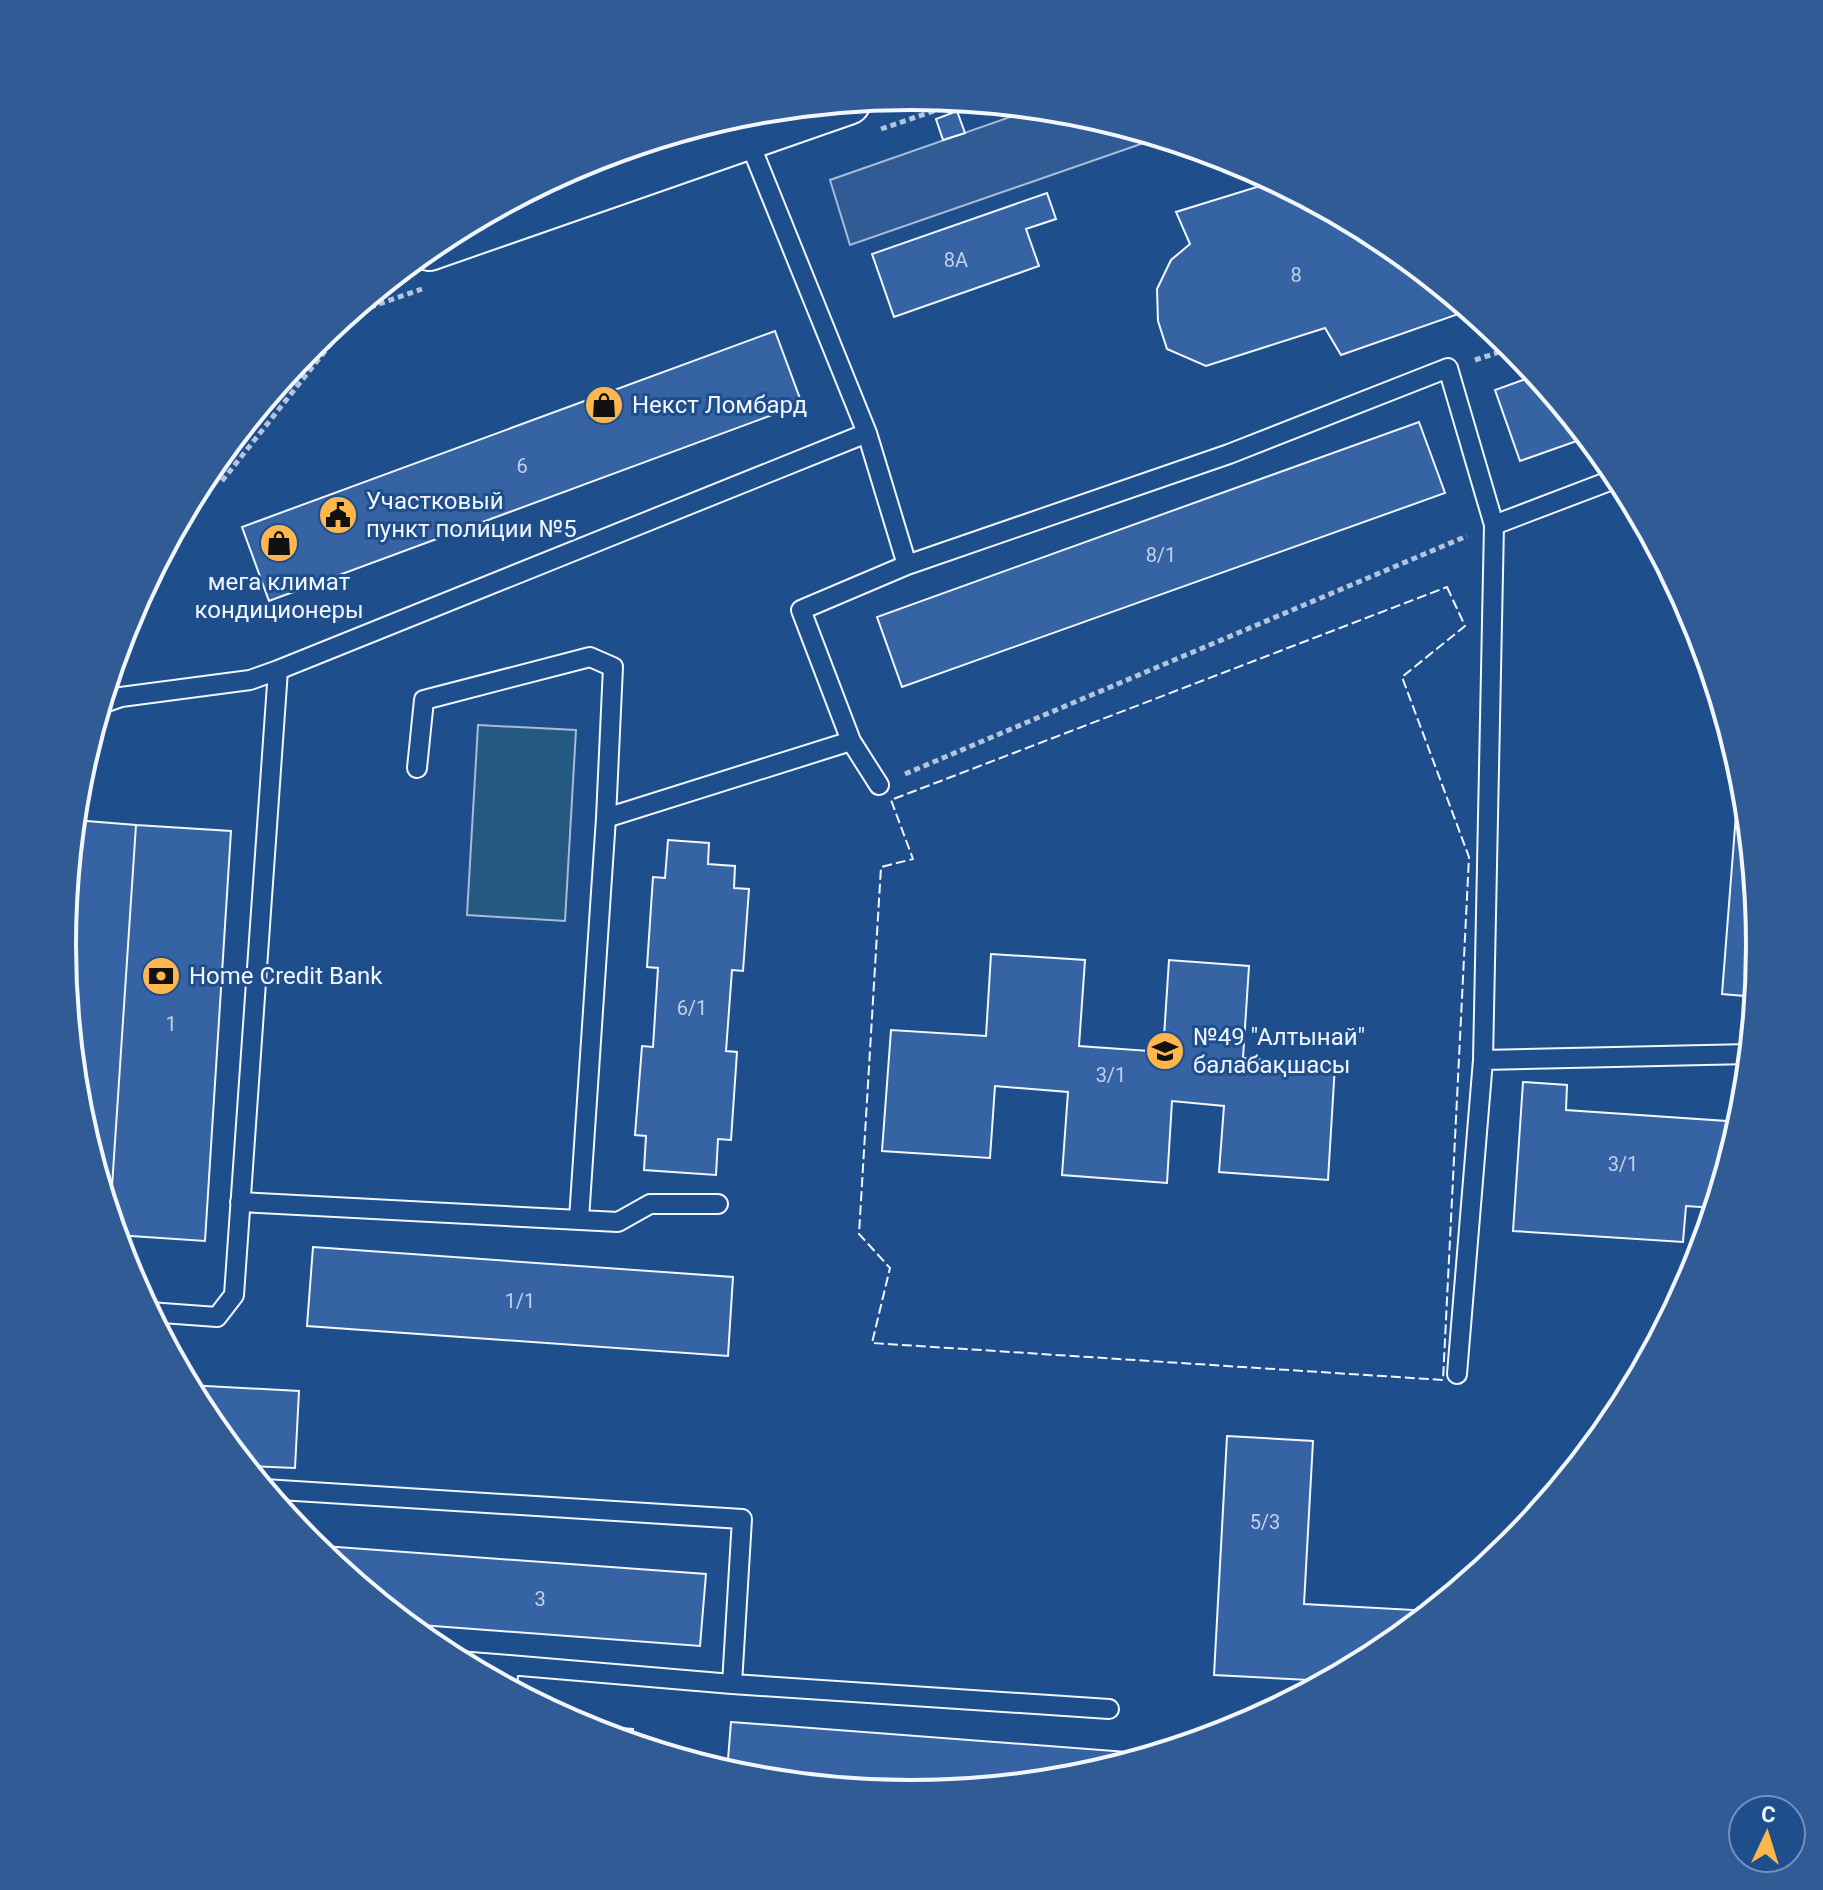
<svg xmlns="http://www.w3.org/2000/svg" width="1823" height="1890" viewBox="0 0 1823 1890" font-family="Roboto,sans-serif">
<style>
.green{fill:#245a82;stroke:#a8bbd7;stroke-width:2}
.parking{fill:#305b95;stroke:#a8bbd7;stroke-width:2}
.building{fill:#3563a3;stroke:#f2f6ff;stroke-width:2}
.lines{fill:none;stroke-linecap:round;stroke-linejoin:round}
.service-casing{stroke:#f2f6ff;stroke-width:22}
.secondary-casing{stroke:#f2f6ff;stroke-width:48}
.path{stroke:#b3c4dc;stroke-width:5;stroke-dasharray:6 4;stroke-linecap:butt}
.service{stroke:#1f4e8c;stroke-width:18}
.secondary{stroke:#1f4e8c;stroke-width:44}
.fence{stroke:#f2f6ff;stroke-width:2;stroke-dasharray:10 4;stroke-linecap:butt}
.labels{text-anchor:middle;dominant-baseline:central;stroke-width:6;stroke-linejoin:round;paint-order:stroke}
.number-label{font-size:20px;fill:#c3d1e8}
.poi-label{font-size:24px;fill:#f2f6ff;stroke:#1f4e8c;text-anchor:start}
.rim{fill:none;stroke:#f2f6ff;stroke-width:4}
</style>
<rect width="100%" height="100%" fill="#1f4e8c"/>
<path class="green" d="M478,725l98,5 -11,191 -98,-6z"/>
<path class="parking" d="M1036,108l42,4 83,25 -311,108 -20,-65z"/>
<path class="building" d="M957,111l8,22 -22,7 -7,-21z
M1271,179l113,60 86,71 -129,45 -16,-27 -119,38 -39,-17 -9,-28 -1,-32 14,-29 19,-16 -14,-32 94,-29z
M1047,193l9,26 -30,10 13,37 -145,51 -22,-63z
M775,331l27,73 -533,197 -27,-74z
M1537,375l51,62 -68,24 -25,-71z
M1419,422l26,71 -543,194 -25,-70z
M1740,763l5,17 16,165 -5,52 -34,-3z
M74,820l62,5 -26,392 -32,-107 -16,-165z
M136,825l95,6 -26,410 -89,-6 -6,-18z
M668,840l41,3 -1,21 27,2 -1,22 15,1 -6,82 -11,-1 -6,81 11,1 -6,88 -13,-1 -2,36 -72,-5 2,-34 -11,-1 7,-89 11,1 5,-79 -11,-1 6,-90 12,1z
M991,954l94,6 -6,86 84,6 6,-92 80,6 -6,92 92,7 -7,115 -109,-8 5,-66 -52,-5 -5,82 -105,-8 6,-83 -73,-6 -5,72 -108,-7 9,-121 95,6z
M1523,1082l44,3 -1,25 175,12 -26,86 -29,-2 -3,36 -170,-11z
M313,1247l420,30 -5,79 -421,-30z
M188,1385l111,6 -4,77 -50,-2 -40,-49z
M1227,1436l86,5 -9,163 129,7 -50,41 -55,29 -114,-6z
M310,1545l396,29 -6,72 -293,-22z
M731,1722l423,32 -1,1 -76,23 -166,16 -166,-16 -18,-6z
M577,1725l56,4 -1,15 -46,-14z"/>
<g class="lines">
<defs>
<path id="service" d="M738,114l129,319
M1620,477l-126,48 -11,535 267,-6
M101,704l20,-7 129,-17 28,-10 589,-237 40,132 322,-111 219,-86 46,157
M417,768l7,-68 166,-43 23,10 -7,151
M879,785l-28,-44 -50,-131 106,-45
M240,1202l378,20 32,-18h68
M579,1219l27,-401 245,-77
M149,1312l68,5 17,-22 44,-625
M1457,1374l26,-314
M264,1489l478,30 -10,165 -223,-19
M458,1661l51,4 -2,22
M732,1684l377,25"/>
<path id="secondary" d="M429,248l419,-146"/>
</defs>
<use href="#service" class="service-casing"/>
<use href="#secondary" class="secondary-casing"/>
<path class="path" d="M881,129l82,-28
M1475,360l40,-13
M222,481l134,-169 66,-23
M905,774l562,-238"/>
<use href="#service" class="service"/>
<use href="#secondary" class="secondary"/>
<path class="fence" d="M1447,587l18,39 -63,51 67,180 -26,523 -571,-37 18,-75 -31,-34 22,-367 32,-8 -22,-59z"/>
</g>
<defs>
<symbol id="shop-disc" viewBox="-11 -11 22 22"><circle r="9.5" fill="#ffb74d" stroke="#1f4e8c"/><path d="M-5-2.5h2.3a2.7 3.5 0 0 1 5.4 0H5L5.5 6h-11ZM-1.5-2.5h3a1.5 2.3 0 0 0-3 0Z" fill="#111"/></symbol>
<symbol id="civic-disc" viewBox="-11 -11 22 22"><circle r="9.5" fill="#ffb74d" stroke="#1f4e8c"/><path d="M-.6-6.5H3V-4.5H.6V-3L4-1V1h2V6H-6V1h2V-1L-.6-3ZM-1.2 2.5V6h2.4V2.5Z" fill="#111"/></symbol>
<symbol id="bank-disc" viewBox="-11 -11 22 22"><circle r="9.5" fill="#ffb74d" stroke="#1f4e8c"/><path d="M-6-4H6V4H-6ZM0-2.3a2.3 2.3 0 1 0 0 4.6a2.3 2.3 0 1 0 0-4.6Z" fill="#111"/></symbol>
<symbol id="school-disc" viewBox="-11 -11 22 22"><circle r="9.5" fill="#ffb74d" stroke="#1f4e8c"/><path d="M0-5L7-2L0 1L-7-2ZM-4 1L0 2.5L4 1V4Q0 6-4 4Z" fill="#111"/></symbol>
</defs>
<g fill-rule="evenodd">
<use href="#shop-disc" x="582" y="383" width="44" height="44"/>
<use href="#civic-disc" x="316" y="493" width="44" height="44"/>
<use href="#shop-disc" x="257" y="521" width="44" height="44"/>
<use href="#bank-disc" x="139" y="954" width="44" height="44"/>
<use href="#school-disc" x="1143" y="1029" width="44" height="44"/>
</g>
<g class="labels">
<g class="number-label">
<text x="956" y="260">8А</text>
<text x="1296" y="275">8</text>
<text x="522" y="466">6</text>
<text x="1161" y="555">8/1</text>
<text x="692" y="1008">6/1</text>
<text x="171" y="1024">1</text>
<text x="1111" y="1075">3/1</text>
<text x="1623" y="1164">3/1</text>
<text x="520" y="1301">1/1</text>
<text x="1265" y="1522">5/3</text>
<text x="540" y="1599">3</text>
</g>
<g class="poi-label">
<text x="632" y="405">Некст Ломбард</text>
<text x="366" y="501">Участковый<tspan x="366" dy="28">пункт полиции №5</tspan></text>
<text x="279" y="582" text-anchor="middle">мега климат<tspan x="279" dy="28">кондиционеры</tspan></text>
<text x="189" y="976">Home Credit Bank</text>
<text x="1193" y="1037">№49 "Алтынай"<tspan x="1193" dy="28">балабақшасы</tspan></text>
</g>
</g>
<path d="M0 0H1823V1890H0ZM76 945a835 835 0 1 1 1670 0a835 835 0 1 1-1670 0Z" fill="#305b95" fill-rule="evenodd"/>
<path class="rim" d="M76 945a835 835 0 1 1 1670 0a835 835 0 1 1-1670 0Z"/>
<g transform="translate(1767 1834) rotate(4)"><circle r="38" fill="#1f4e8c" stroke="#7391ba" stroke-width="2"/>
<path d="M0-6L14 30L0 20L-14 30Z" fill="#ffb74d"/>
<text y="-12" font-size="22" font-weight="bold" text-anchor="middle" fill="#f2f6ff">С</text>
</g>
</svg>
